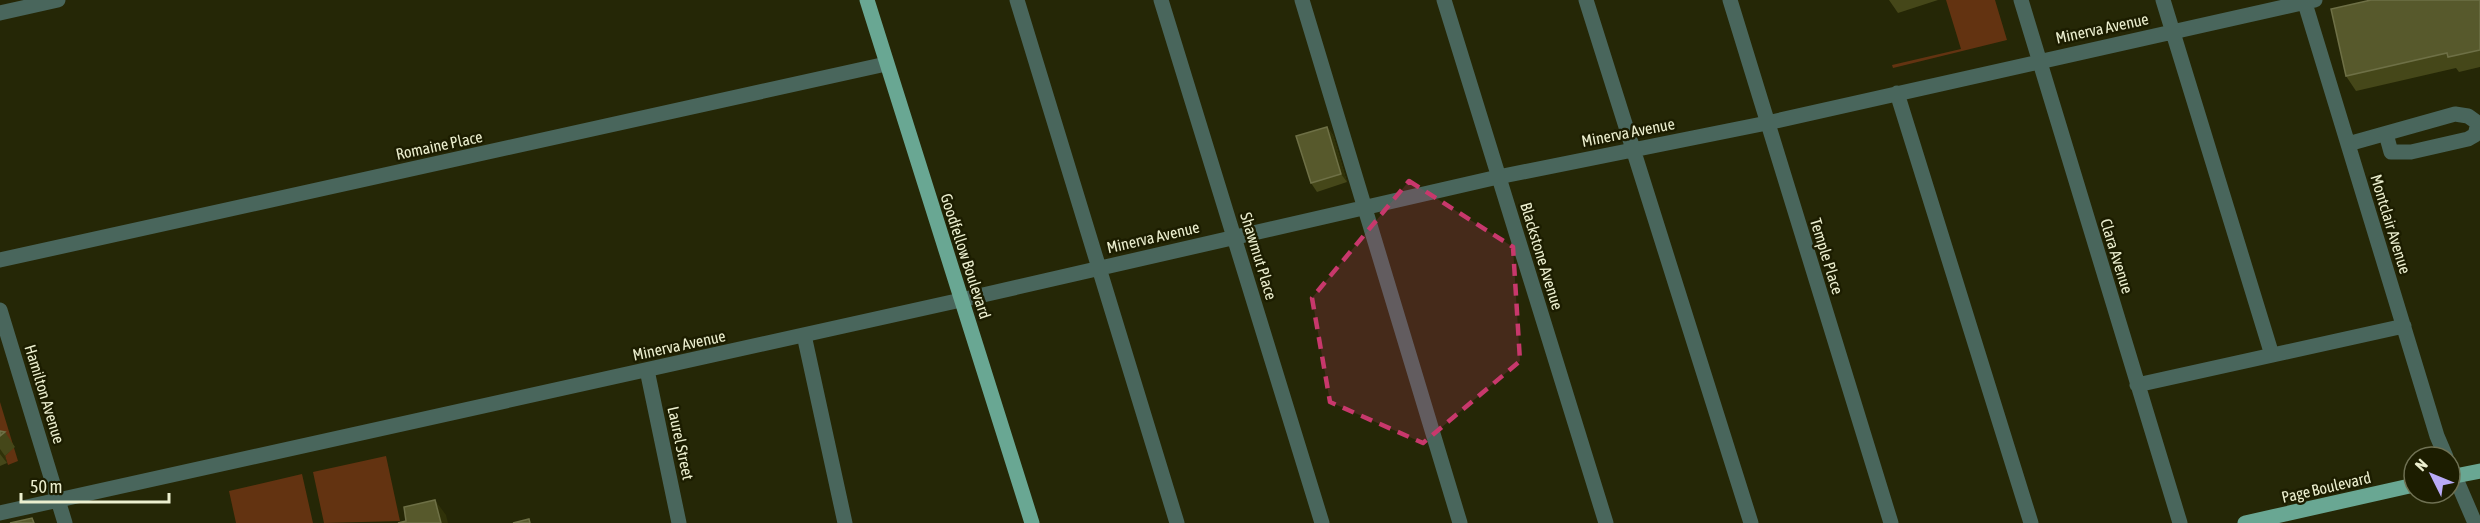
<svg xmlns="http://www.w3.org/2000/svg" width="2480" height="523" viewBox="0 0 2480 523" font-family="'Asap Condensed',sans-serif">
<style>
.green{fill:#633311}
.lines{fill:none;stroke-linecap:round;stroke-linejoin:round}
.minor{stroke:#49665c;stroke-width:15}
.major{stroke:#69a793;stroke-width:15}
.wall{fill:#454719}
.shaded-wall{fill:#303209}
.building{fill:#57592c;stroke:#6e7046;stroke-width:1.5}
.marked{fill:#c8386c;fill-opacity:0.2;stroke:#c8386c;stroke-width:4.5;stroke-dasharray:12 8;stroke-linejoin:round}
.labels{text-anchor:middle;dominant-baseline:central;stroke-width:5;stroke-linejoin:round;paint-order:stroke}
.street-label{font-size:16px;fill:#ecefcf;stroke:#1c1d00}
</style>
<rect width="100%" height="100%" fill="#252706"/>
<path class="green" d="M1946,0h49l12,40 -114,28 -1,-3 69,-16z
M0,402l18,59 -10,4 -3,-9 4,-4 -9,-17z
M386,456l14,65 -76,2 -11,-51z
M302,474l11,49h-77l-7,-32z"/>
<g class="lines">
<path class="minor" d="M1017,0l160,523
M1161,0l161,523
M1302,0l158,523
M1444,0l162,523
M1586,0l165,523
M1730,0l161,523
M2021,0l159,523
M2163,0l109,355
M2304,0l133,436 9,21
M0,13l58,-13
M1897,93l134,430
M2348,144l107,-30 13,2 10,7 -3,12 -7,4 -57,13h-20l-5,-18
M0,260l886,-196
M0,310l65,213
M804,335l41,188
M647,370l32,153
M2137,385l267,-59
M2450,465l25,58
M0,513l961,-213 537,-123 269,-54 548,-123"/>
<path class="major" d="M867,0l165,523
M2450,477l30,-6
M2245,523l169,-38"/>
</g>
<path class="wall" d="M1889,0h49l-40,13z
M2480,0v67l-21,5 -3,-4 -100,23 -10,-15z
M1327,127l6,8 14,47 -30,10 -6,-9z
M0,431l5,1 10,15 -10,9 2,7 -7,3z"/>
<path class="shaded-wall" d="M1327,127l6,8 14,47 -6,-8z
M0,449l5,7 2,7 -7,-9z
M435,500l11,15 2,8h-7z"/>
<path class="building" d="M2371,0h109v50l-32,7 -1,-4 -101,23 -15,-67z
M1327,127l14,47 -30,9 -15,-47z
M0,431l5,1 -5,4z
M435,500l6,23h-43l8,-2 -2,-14z
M32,518l2,5h-24z
M529,519l1,4h-17z"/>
<path class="marked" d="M1409,181l104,66 7,114 -97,82 -93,-41 -18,-104z"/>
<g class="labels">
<g class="street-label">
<text transform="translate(2102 28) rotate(-12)">Minerva Avenue</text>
<text transform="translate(1628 132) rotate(-11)">Minerva Avenue</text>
<text transform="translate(439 145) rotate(-12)">Romaine Place</text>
<text transform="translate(2391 224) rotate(73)">Montclair Avenue</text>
<text transform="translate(1153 237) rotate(-13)">Minerva Avenue</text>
<text transform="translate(966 256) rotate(72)">Goodfellow Boulevard</text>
<text transform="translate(1259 256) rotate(73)">Shawmut Place</text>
<text transform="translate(1542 256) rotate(73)">Blackstone Avenue</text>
<text transform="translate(1827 256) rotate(73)">Temple Place</text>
<text transform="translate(2117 256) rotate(73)">Clara Avenue</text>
<text transform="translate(679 345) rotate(-12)">Minerva Avenue</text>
<text transform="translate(45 394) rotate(73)">Hamilton Avenue</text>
<text transform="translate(681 443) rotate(78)">Laurel Street</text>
<text transform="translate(2326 487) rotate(-13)">Page Boulevard</text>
</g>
</g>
<g transform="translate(2432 475) rotate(313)"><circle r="28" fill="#1c1d00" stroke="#6f7153" stroke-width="1.5"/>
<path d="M0-4.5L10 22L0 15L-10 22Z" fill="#b9abf7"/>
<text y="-9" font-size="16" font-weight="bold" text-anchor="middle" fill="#ecefcf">N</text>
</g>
<path d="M21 493v9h148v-9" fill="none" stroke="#ecefcf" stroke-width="3"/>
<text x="30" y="493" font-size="18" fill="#ecefcf" stroke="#1c1d00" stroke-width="4.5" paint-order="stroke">50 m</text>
</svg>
